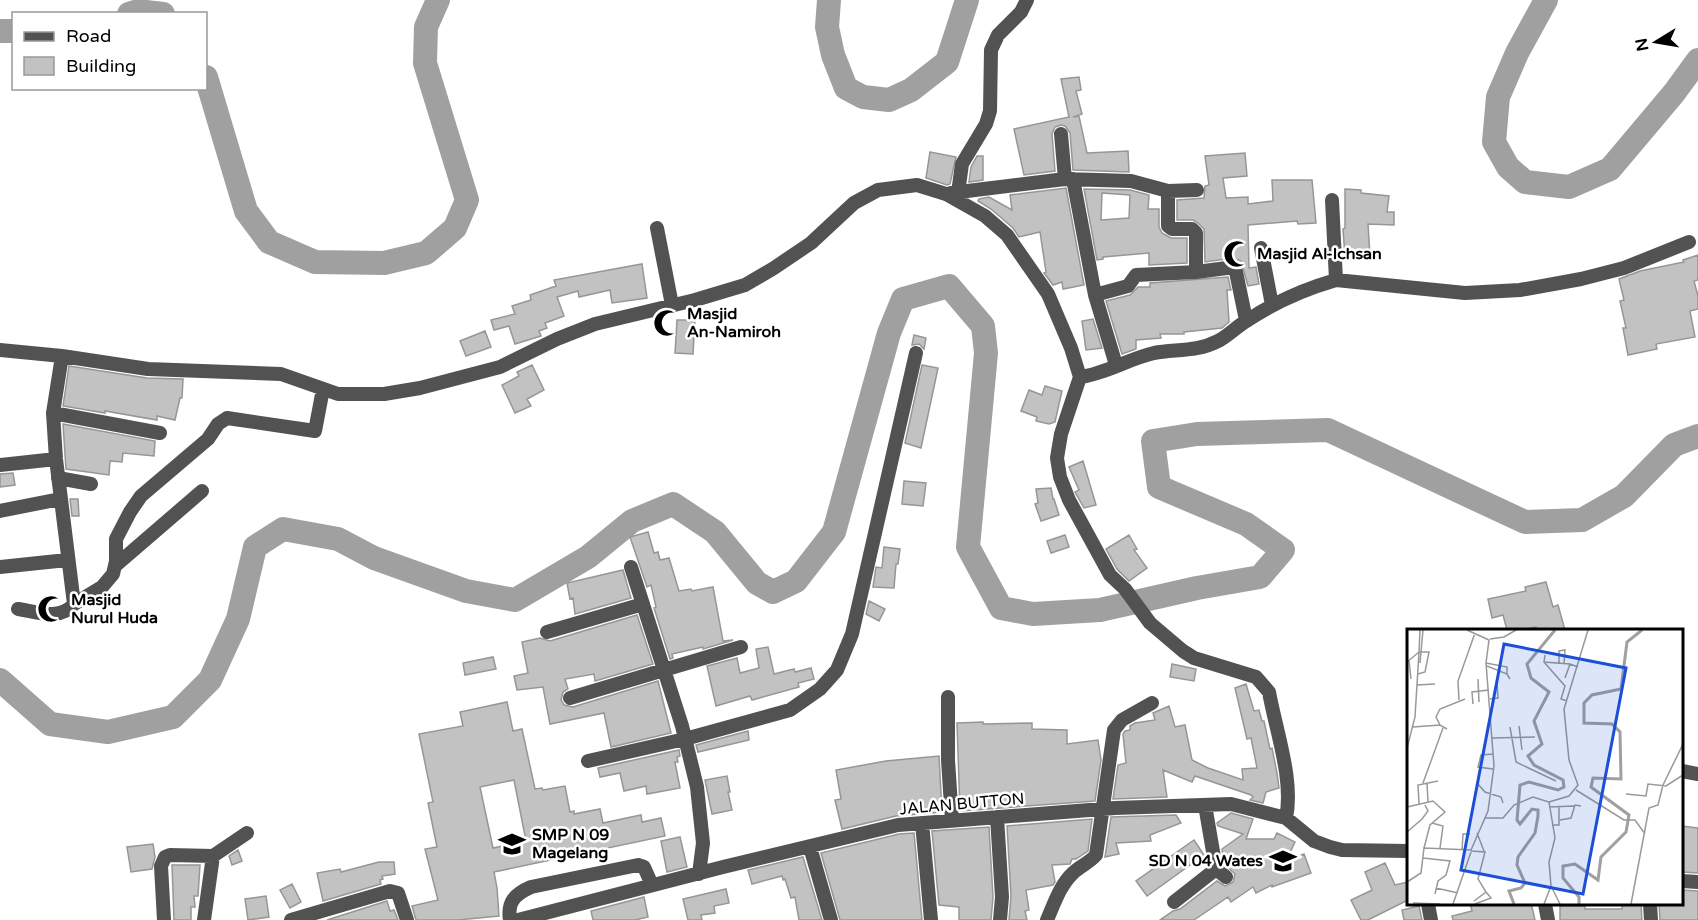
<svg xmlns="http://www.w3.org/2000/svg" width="1698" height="920" viewBox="0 0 1698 920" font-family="'Varela Round',sans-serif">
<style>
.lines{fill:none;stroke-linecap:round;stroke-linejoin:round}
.river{stroke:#a0a0a0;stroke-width:24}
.building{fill:#c2c2c2;stroke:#969696;stroke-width:1.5;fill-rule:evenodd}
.minor{stroke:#525252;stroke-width:14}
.labels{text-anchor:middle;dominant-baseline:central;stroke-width:5;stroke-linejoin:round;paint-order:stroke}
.poi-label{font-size:16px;font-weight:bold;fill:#000;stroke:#fff;text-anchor:start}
.street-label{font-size:16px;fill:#000;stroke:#fff}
.inset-river{fill:none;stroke:#a0a0a0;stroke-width:3}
.inset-road{fill:none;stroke:#999;stroke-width:1.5}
.view{fill:#1d4ed8;fill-opacity:0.15;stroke:#1d4ed8;stroke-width:3}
.inset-edge{fill:none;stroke:#000;stroke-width:3}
</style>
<rect width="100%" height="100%" fill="#fff"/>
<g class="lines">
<path class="river" d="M829,0l-2,27 6,28 13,33 17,9 26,3 22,-10 36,-28 20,-62
M1546,0l-29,53 -19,44 -4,45 14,25 17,15 44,5 41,-18 64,-76 24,-33
M129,14l9,-3 25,3
M0,31h14
M206,77l40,134 23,31 46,20 69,1 42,-10 29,-25 12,-28 -42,-137 1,-36 12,-27
M0,680l50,44 58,8 65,-15 37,-37 28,-61 17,-72 28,-18 55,10 36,19 92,33 49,9 73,-43 44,-36 41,-17 42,28 42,51 16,9 23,-11 38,-49 55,-199 14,-34 46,-13 34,40 3,27 -18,194 33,61 32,6 67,-4 97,-22 63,-11 23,-27 -37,-26 -87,-37 -6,-46 44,-7 131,-4 197,92 57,-2 42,-24 50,-51 24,-9"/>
</g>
<path class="building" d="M1079,77l2,13 -5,1 6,23 -9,3 6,-1 8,37 41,-2 1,21 -56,-2 -3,-37 -5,-7 -4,-1 -6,2 -3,7 3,37 -31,4 -10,-46 55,-12 -8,-38z
M930,152l26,5 -6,27 -3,1 -21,-7z
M1245,153l2,23 -24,2 3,20 22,-1v7l25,-3 -1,-21h40l4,43 -18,1 -1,-3 -49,4 1,43 7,-1 3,17 -11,2 -7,-25 -7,-3 -29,4 -1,-33 -6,-6 -5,-3h-16v-20l27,-2 1,-12 4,-1 -4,-29z
M977,156h6v24l-14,2 2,-15z
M1066,188l18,97 -21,4 -1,-7 -9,3 -9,-12 2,-1 -6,-40 -21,5 -6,-9 -22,-19 -13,-8 1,-2 10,-2 23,13 -2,-15z
M1084,189l46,1 19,5 -1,14h11v18l3,6 9,5h16v25l-38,2v-12l-46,4v2l-6,1zM1102,193l28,2 -1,23 -28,2z
M1345,189l16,1v3l28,3 -2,16h7v13l-26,-1 2,32 -25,1 -2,-28 2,-1z
M1698,255v25l-4,1 4,15v13l-8,2 5,26 -39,7 1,5 -29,6 -5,-27h3l-6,-27 4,-1 -5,-21 21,-8 44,-9 -1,-2z
M642,264l5,34 -35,5 -2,-13 -31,7 -1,-6 -21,6 7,19 -19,7 2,5 -8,3 2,5 -26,8 -6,-18 -15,4 -3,-10 24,-6 -3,-8 19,-6 -1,-5 26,-9 -2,-6z
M1228,277l3,13h-4l2,32 -7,6 -38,4v2h-24l1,4 -25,2v9l-14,5 -16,-53 24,-6 8,-8h12v-4z
M1093,319l9,29 -16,2 -4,-29z
M677,320h18l-2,34 -18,-1z
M485,331l6,16 -25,9 -6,-15z
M914,335l12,3 -2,11 -5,-5 -7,1z
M532,365l12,25 -17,9 4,7 -16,7 -13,-28 17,-9 -2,-4z
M922,365l16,3 -17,80 -16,-5z
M69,366l78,12 36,1 -1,19h-2l-5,22 -18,-4v4l-52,-9v2l-42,-7z
M1045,386l17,5 -7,31 -6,2 -13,-3 1,-4 -16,-6 8,-21 13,5z
M63,424l92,17 -1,15 -31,-3 -1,9 -12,-1 -1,14 -43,-6z
M1083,461l13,44 -12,3 -9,-16 4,-2 -10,-23z
M13,473l2,12 -15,2v-13z
M904,481l22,2 -3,23 -21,-2z
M1051,488l2,11h1l5,16 -18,6 -6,-17 3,-1 -2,-14z
M70,499h8l1,17h-7z
M648,532l6,21 4,-1 2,8 9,-2 10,33 12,-2 1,2 21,-4 10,54 10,-1 -30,9v-2l-31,7 1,4 -3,1 -16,-51 2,-1 -5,-22 -4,2 -17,-50z
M1065,535l4,12 -18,6 -4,-12z
M1129,535l8,14 -3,1 13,18 -18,13 -12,-12 -11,-20z
M884,547l16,2 -2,15h-2l-2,24 -21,-1 3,-20 6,1z
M623,570l8,28 -56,16 -2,-16 -3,1 -3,-16z
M1546,582l7,25 5,-2 7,25h-28l-1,-3 -13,3h-16l-4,-15 -11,3 -4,-19 38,-8 -1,-4z
M869,601l16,8 -6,12 -13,-7z
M637,615l16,49 -58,17 -1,-7 -29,5 3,10 -5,3 -2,8 3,5 9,2 85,-26 13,52 -60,14 -7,-34 -54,11 -7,-37 -26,3 -3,-14 14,-3 -6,-31 18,-4 10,3z
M768,647l6,27 20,-5 1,3 16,-4 3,11 -16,4 1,4 -47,13 -2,-4 -34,10 -9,-40 30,-8 3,15 19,-5 -3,-19z
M493,657l3,12 -31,6 -2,-12z
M1172,664l24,5 -2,12 -24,-4z
M1246,684l8,27 5,-1 3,11h2l6,28 2,-1 5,25 2,15 -13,4 -3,11 -13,-3 3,-3 -2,-2 -56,-19 -3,6 -29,-12 4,27 -54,2 5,-34 8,-2 -3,-29 2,-3 5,-1v-4l5,-3 20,-3 -2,-7 16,-7 6,21 10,-2 7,35 16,8 35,12 -1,-11 15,-1 -6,-30 -4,1 -12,-51z
M507,702l6,29 9,-2 13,60 7,-1 1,2 22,-4 5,26 4,-1v3l26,-5 3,14 38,-8 1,7 19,-4 4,18 -171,36 3,16 2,28 -41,4h-42l-4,-14 26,-6 -13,-51 12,-2 -9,-44 5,-1 -14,-68 44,-8 -3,-14zM514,780l12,61 -33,7 -13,-61z
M983,722v2l49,-1v6l35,1v14l31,-4 3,20 -6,41 -135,10 -3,-88z
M748,731l1,9 -51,12 -2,-7z
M679,750l1,6 -3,1 1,5h-3l5,26 -33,6 -1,-8 -22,5 -4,-18 -20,4 -2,-9z
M939,756l3,56 -46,4 -54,13 -7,-29 6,-1 -5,-29 50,-9z
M727,776l3,16h-2l4,18 -20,4 -7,-34z
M1231,813l22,6 -7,20h28l3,-6 18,9 -9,19 18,-7 7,19 -39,14v-2l-16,8 -3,-6 -22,15 -3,-5 -34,23h-34l13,-9 7,-2 37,-28 8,5 8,-4 2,-8 -11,-10 -2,-15 21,-15 -25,-8 -1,-3z
M1176,815l5,8 -31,12 1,6 -35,2 3,11 -14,3 6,-40z
M1092,819l-4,32 -12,8h-4l-2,5 -18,1 3,17 -2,3 -27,5 3,20 -4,1 2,9h-18l2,-24 -4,-70z
M1682,826l16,2v45l-16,-1z
M989,827l4,70 -2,23h-32v-13l-20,-2 -7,-74z
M914,833l8,87h-82l-19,-67 78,-19z
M680,837l7,30 -20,5 -6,-31z
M1194,840l10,15 -57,41 -11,-15z
M153,844l2,13 -3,12 -21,3 -4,-25z
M238,850l4,11 -10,4 -3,-9z
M803,857l19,63h-23l-4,-23 -4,1 -6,-19 -2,1 -1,-4 -30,8 -4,-14z
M379,862h15l1,12 -13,2 1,3 -3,1 1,4 -58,17 -6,-28 23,-4 1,3z
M1385,863l10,22 13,-3v18l-40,20h-7l-10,-20 21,-10 -7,-18z
M172,865h28l-2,31h-4l1,11h-4v13h-17z
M292,884l9,18 -11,6 -10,-18z
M726,889l3,14 -15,3 1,7 -14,2 1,5h-14l-5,-21z
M1682,890l16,1v29h-38l-1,-17h23z
M266,896l3,21 -21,3 -3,-21z
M644,897l4,20 -13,3h-42l-2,-9z
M387,901l3,10 4,-1 4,10h-71z
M1470,903h61l4,17h-82l-1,-4 20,-5z
M1622,903h19l1,17h-82v-14h25v3h37z
M1419,906l3,14h-18l-2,-10z"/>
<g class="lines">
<path class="minor" d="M1061,134l4,45 66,2 37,10v35l4,3h20l4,4v39
M1073,179l22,116 21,70
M1168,191l29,-1
M951,193l114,-14
M958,193l4,-29 24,-40 4,-13 1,-61 7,-15 23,-23 6,-12
M1332,200l4,80
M657,228l15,77
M1261,248l11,57
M1095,295l33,-9 8,-11 60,-3 39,-5 11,53
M0,350l62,6 86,13 133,5 57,20h46l36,-6 80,-21 57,-28 38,-15 100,-24 50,-15 29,-17 37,-25 43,-40 24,-13 39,-5 29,9 39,22 22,19 41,59 23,54 9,29
M62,356l-9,57 107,20
M0,465l56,-6
M58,478l33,6
M0,511l60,-12
M115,566l87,-75
M0,567l67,-7
M631,567l51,159 15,61 6,56 -4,31
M74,604l28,-17 11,-13 3,-13v-22l14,-27 11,-16 67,-57 10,-15 9,-6 88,13 8,-42
M18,609c19,3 42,12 56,-5l-18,-145 -3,-46
M547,632l96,-28
M948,697v63l4,61
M570,698l171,-51
M588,761l97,-22 105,-29 30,-21 17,-19 15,-36 64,-281
M1682,771l16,3
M1205,805l11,64 10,8
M997,817l5,80 -2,23
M1286,818c8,-38 -10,-87 -17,-126l-13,-15 -62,-19 -11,-7 -33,-28 -25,-34 -15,-14 -41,-75 -9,-23 -3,-19 4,-24 19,-57c25,-3 48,-18 74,-24 21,-4 43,-1 64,-12 10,-5 19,-15 30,-21 27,-18 57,-31 88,-40l129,13 55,-3 61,-11 43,-11 65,-26
M922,823l9,97
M810,847l21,73
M1682,881l16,1
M1174,902l42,-33
M1428,904l3,16
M1545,904l3,16
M1650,904l1,16
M164,920l-3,-54 4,-9 5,-2 43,1
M204,920l9,-64 34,-23
M291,920l99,-29 8,2 9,27
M510,920c-3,-18 5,-26 21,-33l107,-22 6,2 8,18
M518,920l205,-53 175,-42 217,-17 116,-4 55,14 28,23 16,6 12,3 66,1
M1047,920c7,-16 13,-35 26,-47 7,-7 16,-10 23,-18l18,-125 8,-10 30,-17"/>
</g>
<defs>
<symbol id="mosque-bare" viewBox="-9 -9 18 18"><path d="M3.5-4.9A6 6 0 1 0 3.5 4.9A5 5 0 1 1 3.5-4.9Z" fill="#000" stroke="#fff" stroke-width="2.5" paint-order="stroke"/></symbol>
<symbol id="school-bare" viewBox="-9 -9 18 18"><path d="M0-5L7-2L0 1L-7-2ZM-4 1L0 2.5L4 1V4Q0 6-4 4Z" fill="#000" stroke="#fff" stroke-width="2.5" paint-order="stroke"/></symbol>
</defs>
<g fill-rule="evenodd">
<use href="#mosque-bare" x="1218" y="235" width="38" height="38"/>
<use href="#mosque-bare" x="648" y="304" width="38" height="38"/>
<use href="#mosque-bare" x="32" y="590" width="38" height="38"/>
<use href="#school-bare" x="493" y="825" width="38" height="38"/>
<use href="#school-bare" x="1264" y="842" width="38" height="38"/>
</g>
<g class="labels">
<g class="poi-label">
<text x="1257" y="254">Masjid Al-Ichsan</text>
<text x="687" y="314">Masjid<tspan x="687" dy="18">An-Namiroh</tspan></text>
<text x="71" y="600">Masjid<tspan x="71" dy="18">Nurul Huda</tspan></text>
<text x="532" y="835">SMP N 09<tspan x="532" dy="18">Magelang</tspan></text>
<text x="1263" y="861" text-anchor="end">SD N 04 Wates</text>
</g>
<g class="street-label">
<text transform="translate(962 804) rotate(-5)">JALAN BUTTON</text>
</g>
</g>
<g transform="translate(1407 629)">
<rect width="276" height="276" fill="#fff"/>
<path class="inset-river" d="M107,275l-5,-13 12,-3 4,-5 -8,-18 1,-8 17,-24 3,-17v-6l-6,-1 -12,15 -3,-4 3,-35 9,-3 29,8 6,-3 -1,-7 -29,-15 -6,-9 14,-12 -8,-23 15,-29 -18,-14 -4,-14 28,-34M172,275v-7l-16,-19v-12l12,-2 23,16 3,-23 25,-25 3,-17 -38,-28 2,-9 28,1 -1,-47 -8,-8 -28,-1v-20l8,-8 29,-6 6,-47 15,-12"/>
<path class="inset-road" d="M83,10l14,-2 12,-7M138,26l-1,7 26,2M2,32l2,18M0,33l12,-10 1,-22M137,33l21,24 -4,13 6,2M13,34l3,-33M79,34l21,4v7M152,34v-12l6,-1 -1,14M80,37l20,8 3,5M158,49l5,-14 8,3M71,50l1,23M10,56l18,-1M0,68v29M83,70l8,-1 -1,-15M52,71l-1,-19 17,-48M66,75l-1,-12 17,-2M33,96l-4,-8 4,-8 25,-10M112,97l3,24M6,98l27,-2 7,4M103,98l6,35 40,19M85,109l43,-1M0,119l8,-31 4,-65h10l-4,20 -7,2M86,140l-15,-2 3,-12 12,-1M16,154l20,-55M20,154l1,19M70,154l8,9 16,5 2,6M169,161l48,30h11l10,14M219,165l20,2 2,-12 18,2 17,-11M142,173l20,-6 9,-11 -9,-25 -5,-51 24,-79M12,175l-1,-19 20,-4M0,178l26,-6 12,11 -15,13 -6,23M142,178l25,-1M78,189h18l11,-13 19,-8 16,5 6,36 -6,24 2,24M153,191l11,-2 4,-13 6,1M25,194l11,3 -3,22M145,196h7v-19M0,203l15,-13 6,-8 -3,-6M70,204l7,18M55,221l1,-16h7M64,222l14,1 -7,27 8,13 -12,9M16,229l27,3 -4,14 -8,6 -3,13M0,253l14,-9 3,-25 47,2 17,-39 6,-45 -8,-103 3,-23 -22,-10M29,259l22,5M6,274l27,1M46,275l18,-52M68,275l16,-6 -5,-6M137,275l7,-18 9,18M224,275l18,-96 9,-3 5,-20 20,-41"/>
<path class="view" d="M97,15l122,24 -43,226 -122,-24z"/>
<rect width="276" height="276" class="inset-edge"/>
</g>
<rect x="12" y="12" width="195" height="78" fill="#ffffff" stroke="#999999" stroke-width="1.5"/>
<rect x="24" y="32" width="30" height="9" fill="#525252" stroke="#999999" stroke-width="1.5"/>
<text x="66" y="42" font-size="18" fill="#000000">Road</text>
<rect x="24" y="57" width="30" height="18" fill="#c2c2c2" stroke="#999999" stroke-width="1.5"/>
<text x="66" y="72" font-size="18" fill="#000000">Building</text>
<g transform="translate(1656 42) rotate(259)" stroke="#ffffff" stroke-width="4.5" paint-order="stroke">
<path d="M0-4.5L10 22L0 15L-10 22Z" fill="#000000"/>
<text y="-9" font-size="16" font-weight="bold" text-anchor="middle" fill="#000000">N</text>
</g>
</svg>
